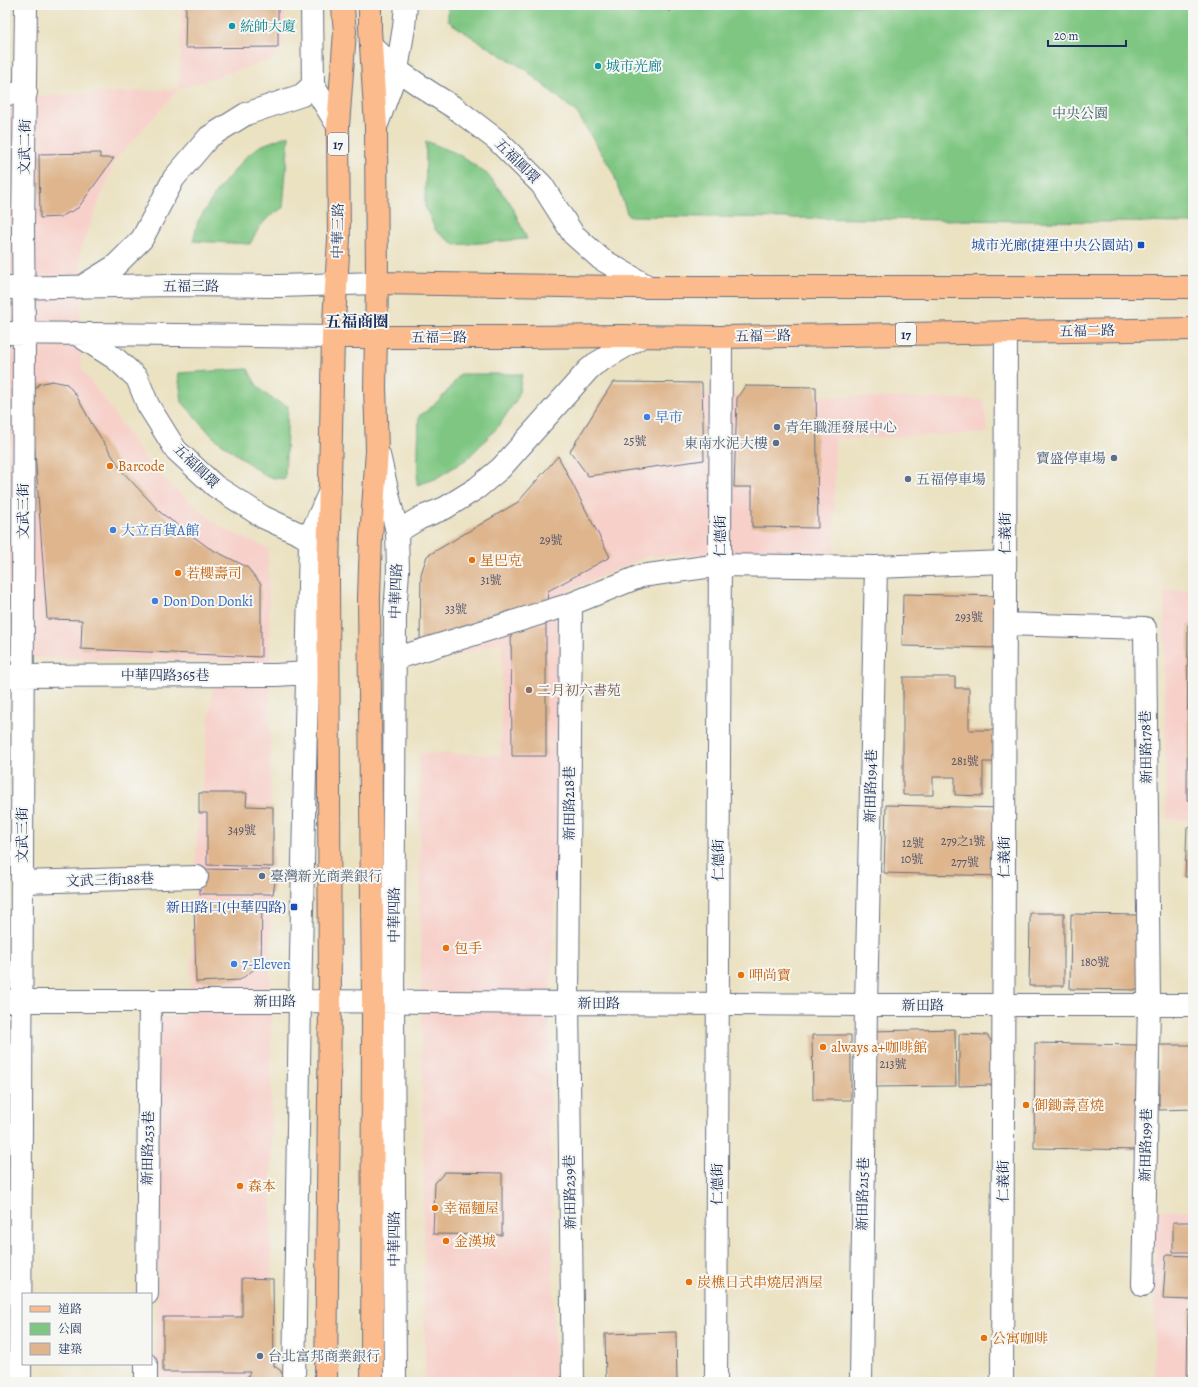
<svg xmlns="http://www.w3.org/2000/svg" width="1198" height="1387" viewBox="0 0 1198 1387" font-family="Alegreya,'Noto Serif TC',serif">
<style>
.built{fill:#f7d0ca}
.green{fill:#7ec681;stroke:#4c7a70}
.building{fill:#deb58d}
.lines{fill:none;stroke-linecap:round;stroke-linejoin:round}
.minor-casing{stroke:#646e81;stroke-width:24}
.major-casing{stroke:#646e81;stroke-width:24}
.minor{stroke:#fff;stroke-width:22}
.major{stroke:#fbbb8c;stroke-width:22}
.culture-dot{fill:#0f9aa8;stroke:#f6f6f2;stroke-width:1.5}
.transit-dot{fill:#1a4fb4;stroke:#f6f6f2;stroke-width:1.5}
.shop-dot{fill:#3f7fe0;stroke:#f6f6f2;stroke-width:1.5}
.service-dot{fill:#5c6f8a;stroke:#f6f6f2;stroke-width:1.5}
.food-dot{fill:#e8710a;stroke:#f6f6f2;stroke-width:1.5}
.education-dot{fill:#8d6e63;stroke:#f6f6f2;stroke-width:1.5}
.labels{text-anchor:middle;dominant-baseline:central;stroke-width:4;stroke-linejoin:round;paint-order:stroke}
.number-label{font-size:12px;fill:#4c506a}
.shield{fill:#f6f6f2;stroke:#5d6b8a;stroke-width:1}
.shield-label{font-size:13px;font-weight:bold;fill:#1b2f5e}
.culture-label{font-size:14px;fill:#0d838f;stroke:#f6f6f2;text-anchor:start}
.park-label{font-size:14px;fill:#395c68;stroke:#f6f6f2}
.street-label{font-size:14px;fill:#1b2f5e;stroke:#f6f6f2}
.transit-label{font-size:14px;fill:#164399;stroke:#f6f6f2;text-anchor:end}
.shop-label{font-size:14px;fill:#366cbe;stroke:#f6f6f2;text-anchor:start}
.service-label{font-size:14px;fill:#4e5e75;stroke:#f6f6f2;text-anchor:start}
.food-label{font-size:14px;fill:#c56008;stroke:#f6f6f2;text-anchor:start}
.education-label{font-size:14px;fill:#785e54;stroke:#f6f6f2;text-anchor:start}
.quarter-label{font-size:16px;font-weight:bold;fill:#1b2f5e;stroke:#f6f6f2}
</style>
<rect width="100%" height="100%" fill="#f6f6f2"/>
<filter id="ink" filterUnits="userSpaceOnUse"><feTurbulence type="fractalNoise" baseFrequency=".025" numOctaves="2"/><feDisplacementMap in="SourceGraphic" scale="8" xChannelSelector="R" yChannelSelector="G"/><feConvolveMatrix kernelMatrix="1 2 1 2 8 2 1 2 1" color-interpolation-filters="sRGB"/></filter>
<filter id="wash" filterUnits="userSpaceOnUse"><feTurbulence type="fractalNoise" baseFrequency=".012" numOctaves="4" result="noise"/><feDisplacementMap in="SourceGraphic" scale="16" xChannelSelector="R" yChannelSelector="G"/><feGaussianBlur stdDeviation="0.9" result="paint"/><feColorMatrix in="noise" values="0 0 0 0 0 0 0 0 0 0 0 0 0 0 0 0 0 1.4 0 .05"/><feComposite in="paint" operator="in"/></filter>
<g filter="url(#wash)">
<rect width="100%" height="100%" fill="#ebe2c2"/>
<path class="built" d="M182,5h103l-1,39 -11,15 -94,30 -64,71 -35,91 1,117 26,35 44,65 70,60 47,20 2,114 -260,-5 -5,-45v-514l174,-9z
M615,391l369,9 3,33 -152,6 -1,114 -186,3 -79,34 -20,433 6,359h-130l-6,-629 82,2 1,-113 -62,19 -1,-69 114,-101z
M1193,589v231l-27,-1 -2,-228z
M213,685h57l2,697h-115l2,-364 30,-3 8,-183z
M1155,1210h38v172h-39z"/>
<path class="green" d="M448,5h745v218l-565,-7 -15,-44 -36,-59 -54,-45 -45,-27 -30,-20z
M289,135l-6,73c-19,11 -23,17 -33,36l-57,-3 5,-20 19,-30 29,-34 14,-11z
M426,141l32,13 29,20 24,30 16,35 -72,6 -19,-14 -11,-25z
M248,369c10,22 18,28 40,37l-3,73 -18,-2 -54,-40 -31,-35 -4,-29z
M460,374h62l-4,23 -20,30 -31,32 -32,20 -18,6 2,-69c18,-12 29,-24 41,-42z"/>
<g id="blocks">
<path class="building" d="M186,5h92v42l-93,1z
M662,5h14l-6,7z
M100,153v5h14l-36,50 -18,9 -20,1 -1,-64z
M52,381l15,3 9,11 16,29 30,47 39,42 48,35 38,19 14,17v73l-180,-8 1,-29 -35,-1 -16,-223 8,-12z
M613,382l89,1 2,77 -116,16 -18,-25z
M745,386l71,1 2,141 -66,-1v-40h-18l3,-89z
M558,456l52,101 -62,34 -1,11 -127,40 1,-68 6,-18 91,-54z
M903,594l99,2 -1,52 -99,-2z
M511,624h35v132h-34z
M1188,625h5v176l-6,-1z
M903,677h52v11h14v42h25v32h-11v34l-28,-1v-18h-22v18h-30z
M199,793h48l-1,13 27,1v60l-66,-2v-52h-8z
M886,805l116,3 -1,68 -117,-3z
M1187,827l6,1v49h-8z
M200,869l70,1 5,12 -2,12h-73z
M194,903l68,1 -1,60 -21,16 -44,2z
M1030,913h34v73h-35z
M1071,914l69,1 -1,75 -69,-1z
M955,1029l1,57 -82,1 -2,-56z
M959,1034l28,1 6,9 1,41 -35,1z
M812,1035h39v65h-38z
M1035,1043l104,2 -1,105 -104,-2z
M1159,1045h34v64l-34,1z
M445,1172l57,1v62l-69,-1 2,-51z
M1173,1222h20v30h-20z
M1166,1255l27,1v44l-30,-1z
M242,1278l31,1 1,87 6,4 4,7v5h-37v-4l3,-6h-87v-55h79z
M1188,1310l5,1v71h-6z
M676,1332l1,50h-71l-1,-48z"/>
</g>
</g>
<g filter="url(#ink)">
<use href="#blocks" fill-opacity="0" stroke="#646e81" stroke-width="1"/>
<g class="lines">
<defs>
<path id="minor" d="M312,5l1,80 25,41
M371,45l26,25 34,23 24,15 42,32 45,45 31,49 28,25 48,28
M5,94l21,-1
M376,127l21,-57 7,-43 2,-22
M81,287l34,-21 27,-27 32,-61 35,-41 37,-23 56,-19 11,-10
M5,288l166,-3 108,1 98,-3
M5,333l328,4
M75,333l41,26 21,19 11,27 28,45 39,36 48,31 39,18 18,13
M379,455l18,77 1,39 -3,42 -2,389 2,380
M397,532l23,-14 25,-10 32,-20 24,-20 87,-98 7,-6 48,-28
M571,604l-3,399 5,379
M1005,624l140,4 4,377 -6,280
M394,659l177,-55 70,-28 79,-11 156,2 129,-5
M5,676l271,-1 31,-2
M22,882l175,-5
M5,1001h295l566,4h327
M147,1294l3,-293
M20,1382l4,-1049 -1,-105 3,-223
M146,1382v-18
M294,1382l6,-381 10,-460v-5l20,-45
M716,1382l5,-1045
M861,1382l5,-377 10,-438
M1002,1382l4,-1050"/>
<path id="major" d="M370,5v24l6,98 1,156 -2,104 2,63 -6,88 -2,59 4,405 -1,380
M377,283l241,4h575
M333,337h190l95,-1 103,1 472,-8
M326,1382l4,-380 -2,-428 5,-237 6,-98 -1,-113 7,-95 -1,-9 -1,-17"/>
</defs>
<use href="#minor" class="minor-casing"/>
<use href="#major" class="major-casing"/>
<use href="#minor" class="minor"/>
<use href="#major" class="major"/>
</g>
</g>
<g class="culture-dot">
<circle cx="232" cy="26" r="4"/>
<circle cx="598" cy="66" r="4"/>
</g>
<g class="transit-dot">
<rect x="1137" y="241" width="8" height="8" rx="2"/>
<rect x="290" y="903" width="8" height="8" rx="2"/>
</g>
<g class="shop-dot">
<circle cx="647" cy="417" r="4"/>
<circle cx="113" cy="530" r="4"/>
<circle cx="155" cy="601" r="4"/>
<circle cx="234" cy="964" r="4"/>
</g>
<g class="service-dot">
<circle cx="777" cy="427" r="4"/>
<circle cx="776" cy="443" r="4"/>
<circle cx="1114" cy="458" r="4"/>
<circle cx="908" cy="479" r="4"/>
<circle cx="262" cy="876" r="4"/>
<circle cx="260" cy="1356" r="4"/>
</g>
<g class="food-dot">
<circle cx="110" cy="466" r="4"/>
<circle cx="472" cy="560" r="4"/>
<circle cx="178" cy="573" r="4"/>
<circle cx="446" cy="948" r="4"/>
<circle cx="741" cy="975" r="4"/>
<circle cx="823" cy="1047" r="4"/>
<circle cx="1026" cy="1105" r="4"/>
<circle cx="240" cy="1186" r="4"/>
<circle cx="435" cy="1208" r="4"/>
<circle cx="446" cy="1241" r="4"/>
<circle cx="689" cy="1282" r="4"/>
<circle cx="984" cy="1338" r="4"/>
</g>
<circle class="education-dot" cx="529" cy="690" r="4"/>
<g class="labels">
<g class="number-label">
<text x="635" y="441">25號</text>
<text x="551" y="540">29號</text>
<text x="491" y="580">31號</text>
<text x="456" y="609">33號</text>
<text x="969" y="617">293號</text>
<text x="965" y="761">281號</text>
<text x="242" y="830">349號</text>
<text x="963" y="841">279之1號</text>
<text x="913" y="843">12號</text>
<text x="912" y="859">10號</text>
<text x="965" y="862">277號</text>
<text x="1095" y="962">180號</text>
<text x="893" y="1064">213號</text>
</g>
<g class="shield">
<rect x="328" y="133" width="20" height="22" rx="3"/>
<rect x="896" y="323" width="20" height="22" rx="3"/>
</g>
<g class="shield-label">
<text x="338" y="144">17</text>
<text x="906" y="334">17</text>
</g>
<g class="culture-label">
<text x="240" y="26">統帥大廈</text>
<text x="606" y="66">城市光廊</text>
</g>
<g class="park-label">
<text x="1080" y="113">中央公園</text>
</g>
<g class="street-label">
<text transform="translate(25 147) rotate(-89)">文武二街</text>
<text transform="translate(517 161) rotate(45)">五福圓環</text>
<text transform="translate(338 231) rotate(-89)">中華三路</text>
<text x="191" y="286">五福三路</text>
<text transform="translate(1087 331) rotate(-1)">五福二路</text>
<text transform="translate(763 336) rotate(-1)">五福二路</text>
<text x="439" y="337">五福二路</text>
<text transform="translate(196 466) rotate(44)">五福圓環</text>
<text transform="translate(23 511) rotate(-90)">文武三街</text>
<text transform="translate(1005 533) rotate(-90)">仁義街</text>
<text transform="translate(720 536) rotate(-90)">仁德街</text>
<text transform="translate(396 591) rotate(-88)">中華四路</text>
<text x="165" y="675">中華四路365巷</text>
<text transform="translate(1146 747) rotate(-91)">新田路178巷</text>
<text transform="translate(871 786) rotate(-89)">新田路194巷</text>
<text transform="translate(569 803) rotate(-90)">新田路218巷</text>
<text transform="translate(22 835) rotate(-90)">文武三街</text>
<text transform="translate(1004 857) rotate(-90)">仁義街</text>
<text transform="translate(718 860) rotate(-90)">仁德街</text>
<text transform="translate(110 880) rotate(-2)">文武三街188巷</text>
<text transform="translate(394 915) rotate(-90)">中華四路</text>
<text x="275" y="1001">新田路</text>
<text x="599" y="1003">新田路</text>
<text x="923" y="1005">新田路</text>
<text transform="translate(1146 1145) rotate(-89)">新田路199巷</text>
<text transform="translate(148 1148) rotate(-89)">新田路253巷</text>
<text transform="translate(1003 1181) rotate(-90)">仁義街</text>
<text transform="translate(717 1184) rotate(-90)">仁德街</text>
<text transform="translate(570 1192) rotate(-91)">新田路239巷</text>
<text transform="translate(863 1194) rotate(-89)">新田路215巷</text>
<text transform="translate(394 1239) rotate(-90)">中華四路</text>
</g>
<g class="transit-label">
<text x="1133" y="245">城市光廊(捷運中央公園站)</text>
<text x="286" y="907">新田路口(中華四路)</text>
</g>
<g class="shop-label">
<text x="655" y="417">早市</text>
<text x="121" y="530">大立百貨A館</text>
<text x="163" y="601">Don Don Donki</text>
<text x="242" y="964">7-Eleven</text>
</g>
<g class="service-label">
<text x="785" y="427">青年職涯發展中心</text>
<text x="768" y="443" text-anchor="end">東南水泥大樓</text>
<text x="1106" y="458" text-anchor="end">寶盛停車場</text>
<text x="916" y="479">五福停車場</text>
<text x="270" y="876">臺灣新光商業銀行</text>
<text x="268" y="1356">台北富邦商業銀行</text>
</g>
<g class="food-label">
<text x="118" y="466">Barcode</text>
<text x="480" y="560">星巴克</text>
<text x="186" y="573">若櫻壽司</text>
<text x="454" y="948">包手</text>
<text x="749" y="975">呷尚寶</text>
<text x="831" y="1047">always a+咖啡館</text>
<text x="1034" y="1105">御鋤壽喜燒</text>
<text x="248" y="1186">森本</text>
<text x="443" y="1208">幸福麵屋</text>
<text x="454" y="1241">金漢城</text>
<text x="697" y="1282">炭樵日式串燒居酒屋</text>
<text x="992" y="1338">公寓咖啡</text>
</g>
<g class="education-label">
<text x="537" y="690">二月初六書苑</text>
</g>
<g class="quarter-label">
<text x="357" y="322">五福商圈</text>
</g>
</g>
<rect width="1198" height="1387" fill="none" stroke="#f6f6f2" stroke-width="20"/>
<rect x="22" y="1293" width="130" height="72" fill="#f6f6f2" stroke="#9ea6b7"/>
<rect x="30" y="1306" width="20" height="6" fill="#fbbb8c" stroke="#9ea6b7"/>
<text x="58" y="1313" font-size="12" fill="#1b2f5e">道路</text>
<rect x="30" y="1323" width="20" height="12" fill="#7ec681" stroke="#9ea6b7"/>
<text x="58" y="1333" font-size="12" fill="#1b2f5e">公園</text>
<rect x="30" y="1343" width="20" height="12" fill="#deb58d" stroke="#9ea6b7"/>
<text x="58" y="1353" font-size="12" fill="#1b2f5e">建築</text>
<path d="M1048 40v6h78v-6" fill="none" stroke="#1b2f5e" stroke-width="2"/>
<text x="1054" y="40" font-size="12" fill="#1b2f5e" stroke="#f6f6f2" stroke-width="3" paint-order="stroke">20 m</text>
</svg>
